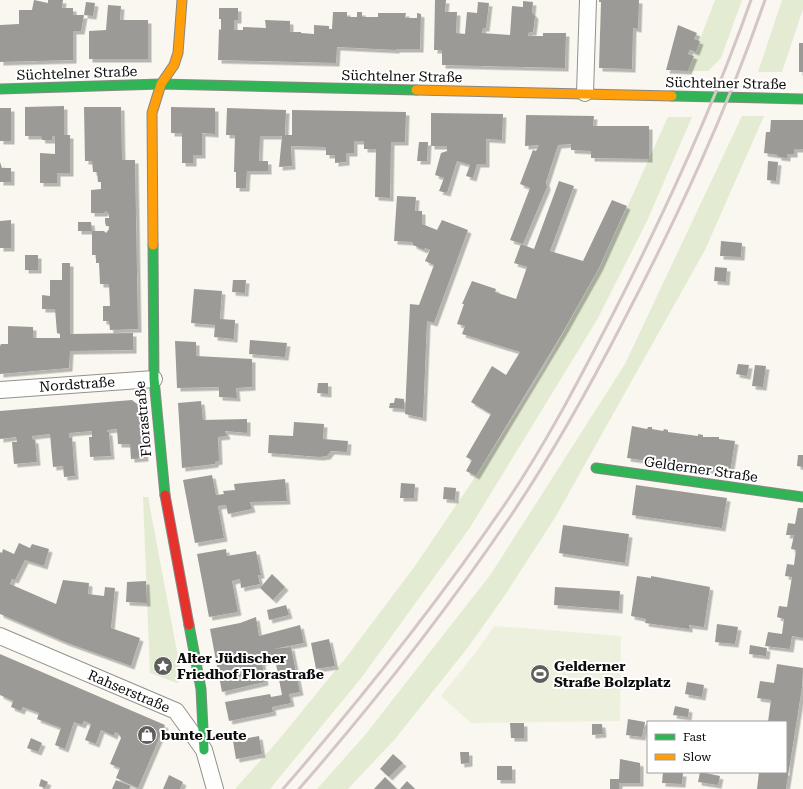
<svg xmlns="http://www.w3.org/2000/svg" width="803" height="789" viewBox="0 0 803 789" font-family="'Roboto Serif',serif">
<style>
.green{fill:#e3ecd2}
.pitch{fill:#ecf0dc}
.building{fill:#9c9a96;filter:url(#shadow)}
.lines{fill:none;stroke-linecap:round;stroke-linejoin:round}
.street-casing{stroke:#93928f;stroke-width:18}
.fast-casing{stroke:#898885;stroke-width:11}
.slow-casing{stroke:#898885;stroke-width:11}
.jam-casing{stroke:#898885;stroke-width:11}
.street{stroke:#fefefd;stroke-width:16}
.fast{stroke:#30b455;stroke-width:9}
.slow{stroke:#ff9f0a;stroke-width:9}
.jam{stroke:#e5322d;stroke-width:9}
.rail{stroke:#d4c6c6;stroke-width:3}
.labels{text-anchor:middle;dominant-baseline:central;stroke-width:4;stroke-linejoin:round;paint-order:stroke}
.street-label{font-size:14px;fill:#0c0c0c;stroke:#fff}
.poi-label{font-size:14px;font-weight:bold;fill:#0c0c0c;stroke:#fff;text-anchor:start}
</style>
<defs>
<filter id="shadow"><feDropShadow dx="3.5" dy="3.5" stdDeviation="0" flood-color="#0004"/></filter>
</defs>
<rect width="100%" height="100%" fill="#f9f7f0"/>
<path class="green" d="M715,0h27l-21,58 -13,13h-20z
M782,0h21v9l-21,63h-24z
M742,116h22l-59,134 -149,266 -51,79 -36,51 -74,93 -47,50h-31l48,-54 126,-161 134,-210z
M668,117h24l-45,104 -50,99 -128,209 -107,148 -92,112h-35l41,-46 72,-88 67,-89 67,-99 61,-97 56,-101z
M143,497h5l34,181 -5,5 -27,-10z"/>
<path class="pitch" d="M494,626l127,10 -1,85 -149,2 -30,-27 36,-45z"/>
<path class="building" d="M34,0l14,3v-3h15l-1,8h11v7h11l2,-13 9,1 -2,13 -9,-1 -3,16h-8v29l-73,2v-37l19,-1v-14h13z
M435,0h11l-1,12h12l-1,21 9,1 2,-22 10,1 1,-11 11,1 -3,25h-3l-1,5 28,2 2,-29 11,1v-6l10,1 -1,10 3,4 -2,16h-4l-1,4h15v-3h23l-1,35 -123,-3v-15h-8z
M599,0h40l-1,29 -5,-1 -1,41 -33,-1 2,-66h-2z
M108,5l13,1 -1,14h28v39h-59v-28l17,-1z
M219,8h19v12h-4v10h9v-3l23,1 -1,-8 25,1v11h11v1l13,1v-9l15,1v3h3l1,-17h14v5h10v-5h5v5h16v-4h28l-1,5h12v-5l4,1 -1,35h-24v1l-59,-3 -1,16 -118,-3 1,-31 2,1v-11h-2z
M678,25l19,8 -3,6 6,2 -4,11 -6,-2 -2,4 6,2 -6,15 -22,-1z
M799,43h4v29h-4z
M64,106v29h6v38h-13v10h-17v-30l15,1v-18h-3v4h-10l-1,-4h-16v-29z
M84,107h37l1,53h13l3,169 -28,1 -1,-9h-6v-15h7l-1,-22h-9l-1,-21h-3v-8h-4v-24h12l2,2 3,-4v-3h-3l-1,-4v-4h4v-4l-3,-3 -2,2h-13v-23l10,-1v-7h-3l-1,-10h-4l-1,-11h-7z
M171,107l44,1v26l-13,-1v22h-9v8h-11v-30h-11z
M0,108h11v33h-11z
M227,108l59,2 -1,25h7v-25l114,2 -1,30h-14l-1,56 -15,-1 1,-48h-12v-8h-10v12h-8v9l-11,1v-8h-9v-8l-35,-1 1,20 -13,1 3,-31h-22l-1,25h9v10h-21l-1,17h-10v-16h-2l1,-37h-9z
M431,113l72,1 -1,26 -16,-1v25h-9l-4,14 -7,-2 4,-11 -13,-4 -10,32 -8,-2 5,-13 -9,-3 6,-22 6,-2v-5h-16z
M526,115l68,1 -1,10h56v33l-58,-1v-7l-20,-1v-6l-13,1 -12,37 1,5 -24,57 -13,-4 20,-52 -10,-4 13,-34 3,1 3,-6 -14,1z
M771,120h32v29h-9v5h-7v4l-9,-1v-2l-14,-2 2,-21h4z
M419,142h9l-1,19h-10z
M768,161l10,1 -2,19 -9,-1z
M0,162l2,6h9v14h-11z
M559,181l15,5 -24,65 33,10 29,-61 15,6 -28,62 -36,64 -87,144 -10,-5 6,-11 -6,-3 25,-43 -20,-12 21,-36 14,9 14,-23 -58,-18 3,-8 -8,-2 7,-20h-2l10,-23 24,8 -1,3 21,7 11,-32 -13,-4 7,-19 13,5z
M397,196l19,1 -1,14h7v13l15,6 5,-10 26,10 -34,93 -7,-2 -4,97 -18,-4 5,-110 9,1 15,-40 -9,-4 5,-11 -5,-2 -1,2 -11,-5v-3l-19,-1z
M11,220v28h-11v-27z
M78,222h13l1,9h-14z
M721,241l21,2 -1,14 -21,-1z
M25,255h13v15h-13z
M62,263h8v71l63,-1v17l-63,1 -1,17 -69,6v-28l1,-2h7v-18l25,1v11h27v-4l-3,-1 -2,-24h-13v-14l8,1v-16h12z
M715,267l12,1 -1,14 -12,-1z
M233,280h13l-1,13 -13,-1z
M194,289l28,2 -2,28 15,1 -1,19 -20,-2 1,-12 -24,-2z
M250,340l37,3 -2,14 -36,-3z
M175,341l21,1v14l56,3v28l-16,1 1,10 -18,-1v-10l-42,1z
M738,364l11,1 -2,11 -11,-2z
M755,365l11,1 -3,21 -11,-1z
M318,383h10v11l-11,-1z
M395,398l9,1v10l-15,-1 1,-5h4z
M132,400l9,7 4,51 -14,1 -1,-15h-12l-1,-15 -10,1v2h2l2,24 -21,1 -1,-20h3v-6l-23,2v5h3l3,38 -11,1 -1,-11 -10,1 -3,-33 -18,2 1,4h2l2,22 -23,2 -2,-22h5l-1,-5 -16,2v-28z
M201,401l2,19 44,-1v14l-22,-2 2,5 -9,1 1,24 -4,1v2l-33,4 -4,-65z
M294,422l30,2 -1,15 25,2 -1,11 -16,-1 -4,5 -7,1 -52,-4 1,-18 24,1z
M632,426l15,3 1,-2h4v2l11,2 1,-2 4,1v2l30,4v-2l5,1v2h16v2l16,2 -5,32 -103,-15z
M798,455h5v12l-6,-1z
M212,475l4,20 8,-1 -1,-3 12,-1 -1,-6 51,-5 2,22 -37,1 2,7 -24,5 -2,-9 -8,1 6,32 -29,5 -12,-63z
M401,483l14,1 -1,14h-14z
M636,485l91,13 -5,30 -90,-13z
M444,487l12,1 -1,12 -12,-1z
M798,508h5v130l-11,-2 -2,13 -25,-3 3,-14 14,2 2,-15 -7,-2 2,-11 8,1 5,-30 -7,-1 2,-12 7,1 2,-15 -5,-1 3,-14h-8l2,-12 7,1z
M563,525l66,9 -4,29 -66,-10z
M19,543l11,5 2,-4 17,5 -5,17 -19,-6 -10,20 -3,-1 -2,5 46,20 7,-24 26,3 -1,11 16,2 1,-9 10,1 -4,40 29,10 -9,28 -66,-24 -65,-28v-62l2,1 1,-4 11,5z
M226,549l1,7 29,-5 5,24h-3l2,9 -19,4 -1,-9 -8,2 6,31 -29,5 -12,-63z
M272,574l13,13 -12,13 -13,-12z
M637,576l14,2v-2l59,11 -6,40 -15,-2v4l-44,-6 1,-4 -15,-3z
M146,581l1,22 -21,-1 1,-20z
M555,587l65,4 -1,19 -65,-5z
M286,605l3,10 -20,5 -2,-10z
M256,617l3,19 41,-11 4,18 -31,6 18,-2 9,45 -11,2 2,9 -19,4 1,5 -44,9 -4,-19 45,-8 1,3 11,-2 -7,-36 -13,3 3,20 -43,10 -12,-63 30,-6z
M717,624l21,3 -3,17 -20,-2z
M329,639l6,27 -19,3 -5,-26z
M750,645l17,3 -1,8 -17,-2z
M0,654l165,71 -27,63 -22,-10 4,-10 -10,-4 11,-26 -2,-4 -4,-2 -1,4 -13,-6 -5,14 -11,-4 6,-16 -7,-3 -2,4 -8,-3 -9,27 -10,-4 6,-17 -24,-9 2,-6 -16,-6 -2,4 -10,-4 2,-6 -13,-6z
M777,664l26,4 -1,19 -16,102h-29l2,-17h27v-50h-18l3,-22 -14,-2 3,-17 14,2z
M687,682l17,3 -2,12 -17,-3z
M675,706l14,3 -1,8 -15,-2z
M628,719l17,3 -3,15 -16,-2z
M510,723h14v15h-13z
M592,724h10l1,10 -11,1z
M259,736l3,18 -26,5 -3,-18z
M31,738l11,5 -4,9 -11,-4z
M460,752h9v11l-8,1z
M393,754l10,9 -14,14 -9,-8z
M620,759l20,4v20h-21v6h-9v-10h9z
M497,766h15v14h-15z
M663,772l20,1 -1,11 -20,-1z
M700,772l20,4 -2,9 -20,-3z
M169,775l14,7 -3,7h-17z
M385,777l12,12h-23z
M41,779l7,3 -3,6 -6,-2z
M116,780l15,6 -2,3h-17z
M407,781l8,8h-15z"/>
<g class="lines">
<defs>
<path id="street" d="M585,93l3,-93
M0,390l154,-11
M0,636l176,75 28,39 11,39"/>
<path id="fast" d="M0,89l161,-5 255,6
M672,96l131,3
M153,245l1,134 11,116
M596,468l207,29
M189,625l12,64 3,61"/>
<path id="slow" d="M416,90l256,6
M153,245l-1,-132 9,-29 13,-19 4,-12 4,-53"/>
<path id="jam" d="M165,495l24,130"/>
</defs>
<use href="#street" class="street-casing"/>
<use href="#fast" class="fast-casing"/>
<use href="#slow" class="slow-casing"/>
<use href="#jam" class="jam-casing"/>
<use href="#street" class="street"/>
<use href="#fast" class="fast"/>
<use href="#slow" class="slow"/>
<use href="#jam" class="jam"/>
<path class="rail" d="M283,789c78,-90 152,-183 220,-282 42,-61 76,-127 110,-193 52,-102 100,-206 138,-314
M299,789c76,-87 148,-179 213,-275 41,-61 77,-126 111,-192 55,-106 103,-209 142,-322"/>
</g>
<defs>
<symbol id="sight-disc" viewBox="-11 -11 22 22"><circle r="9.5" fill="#5f5e5c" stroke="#fff"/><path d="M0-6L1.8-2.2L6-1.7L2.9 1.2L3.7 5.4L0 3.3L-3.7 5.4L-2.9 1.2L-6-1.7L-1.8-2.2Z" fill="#fff"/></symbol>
<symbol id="stadium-disc" viewBox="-11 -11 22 22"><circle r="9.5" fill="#5f5e5c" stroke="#fff"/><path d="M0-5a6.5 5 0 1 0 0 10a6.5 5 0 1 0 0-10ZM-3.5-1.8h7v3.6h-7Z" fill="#fff"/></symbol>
<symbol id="shop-disc" viewBox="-11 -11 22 22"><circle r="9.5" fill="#5f5e5c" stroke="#fff"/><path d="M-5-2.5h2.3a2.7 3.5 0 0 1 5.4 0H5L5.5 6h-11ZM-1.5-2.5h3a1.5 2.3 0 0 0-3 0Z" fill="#fff"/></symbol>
</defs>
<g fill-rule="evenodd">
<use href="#sight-disc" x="152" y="655" width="22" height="22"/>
<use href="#stadium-disc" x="529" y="663" width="22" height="22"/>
<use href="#shop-disc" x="136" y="724" width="22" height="22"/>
</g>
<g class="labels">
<g class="street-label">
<text transform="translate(77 73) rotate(-2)">Süchtelner Straße</text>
<text transform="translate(402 76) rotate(1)">Süchtelner Straße</text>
<text transform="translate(726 83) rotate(1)">Süchtelner Straße</text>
<text transform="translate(77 384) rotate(-4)">Nordstraße</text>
<text transform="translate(143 419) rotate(-95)">Florastraße</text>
<text transform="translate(701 469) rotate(8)">Gelderner Straße</text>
<text transform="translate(129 691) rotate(23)">Rahserstraße</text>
</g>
<g class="poi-label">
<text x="177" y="658">Alter Jüdischer<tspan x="177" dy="16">Friedhof Florastraße</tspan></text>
<text x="554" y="666">Gelderner<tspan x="554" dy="16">Straße Bolzplatz</tspan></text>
<text x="161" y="735">bunte Leute</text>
</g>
</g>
<rect x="647" y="721" width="140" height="52" fill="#ffffff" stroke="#9e9e9e"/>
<rect x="655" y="734" width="20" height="6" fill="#30b455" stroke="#9e9e9e"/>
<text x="683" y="741" font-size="12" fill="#0c0c0c">Fast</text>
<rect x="655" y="754" width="20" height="6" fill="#ff9f0a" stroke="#9e9e9e"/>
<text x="683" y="761" font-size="12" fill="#0c0c0c">Slow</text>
</svg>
